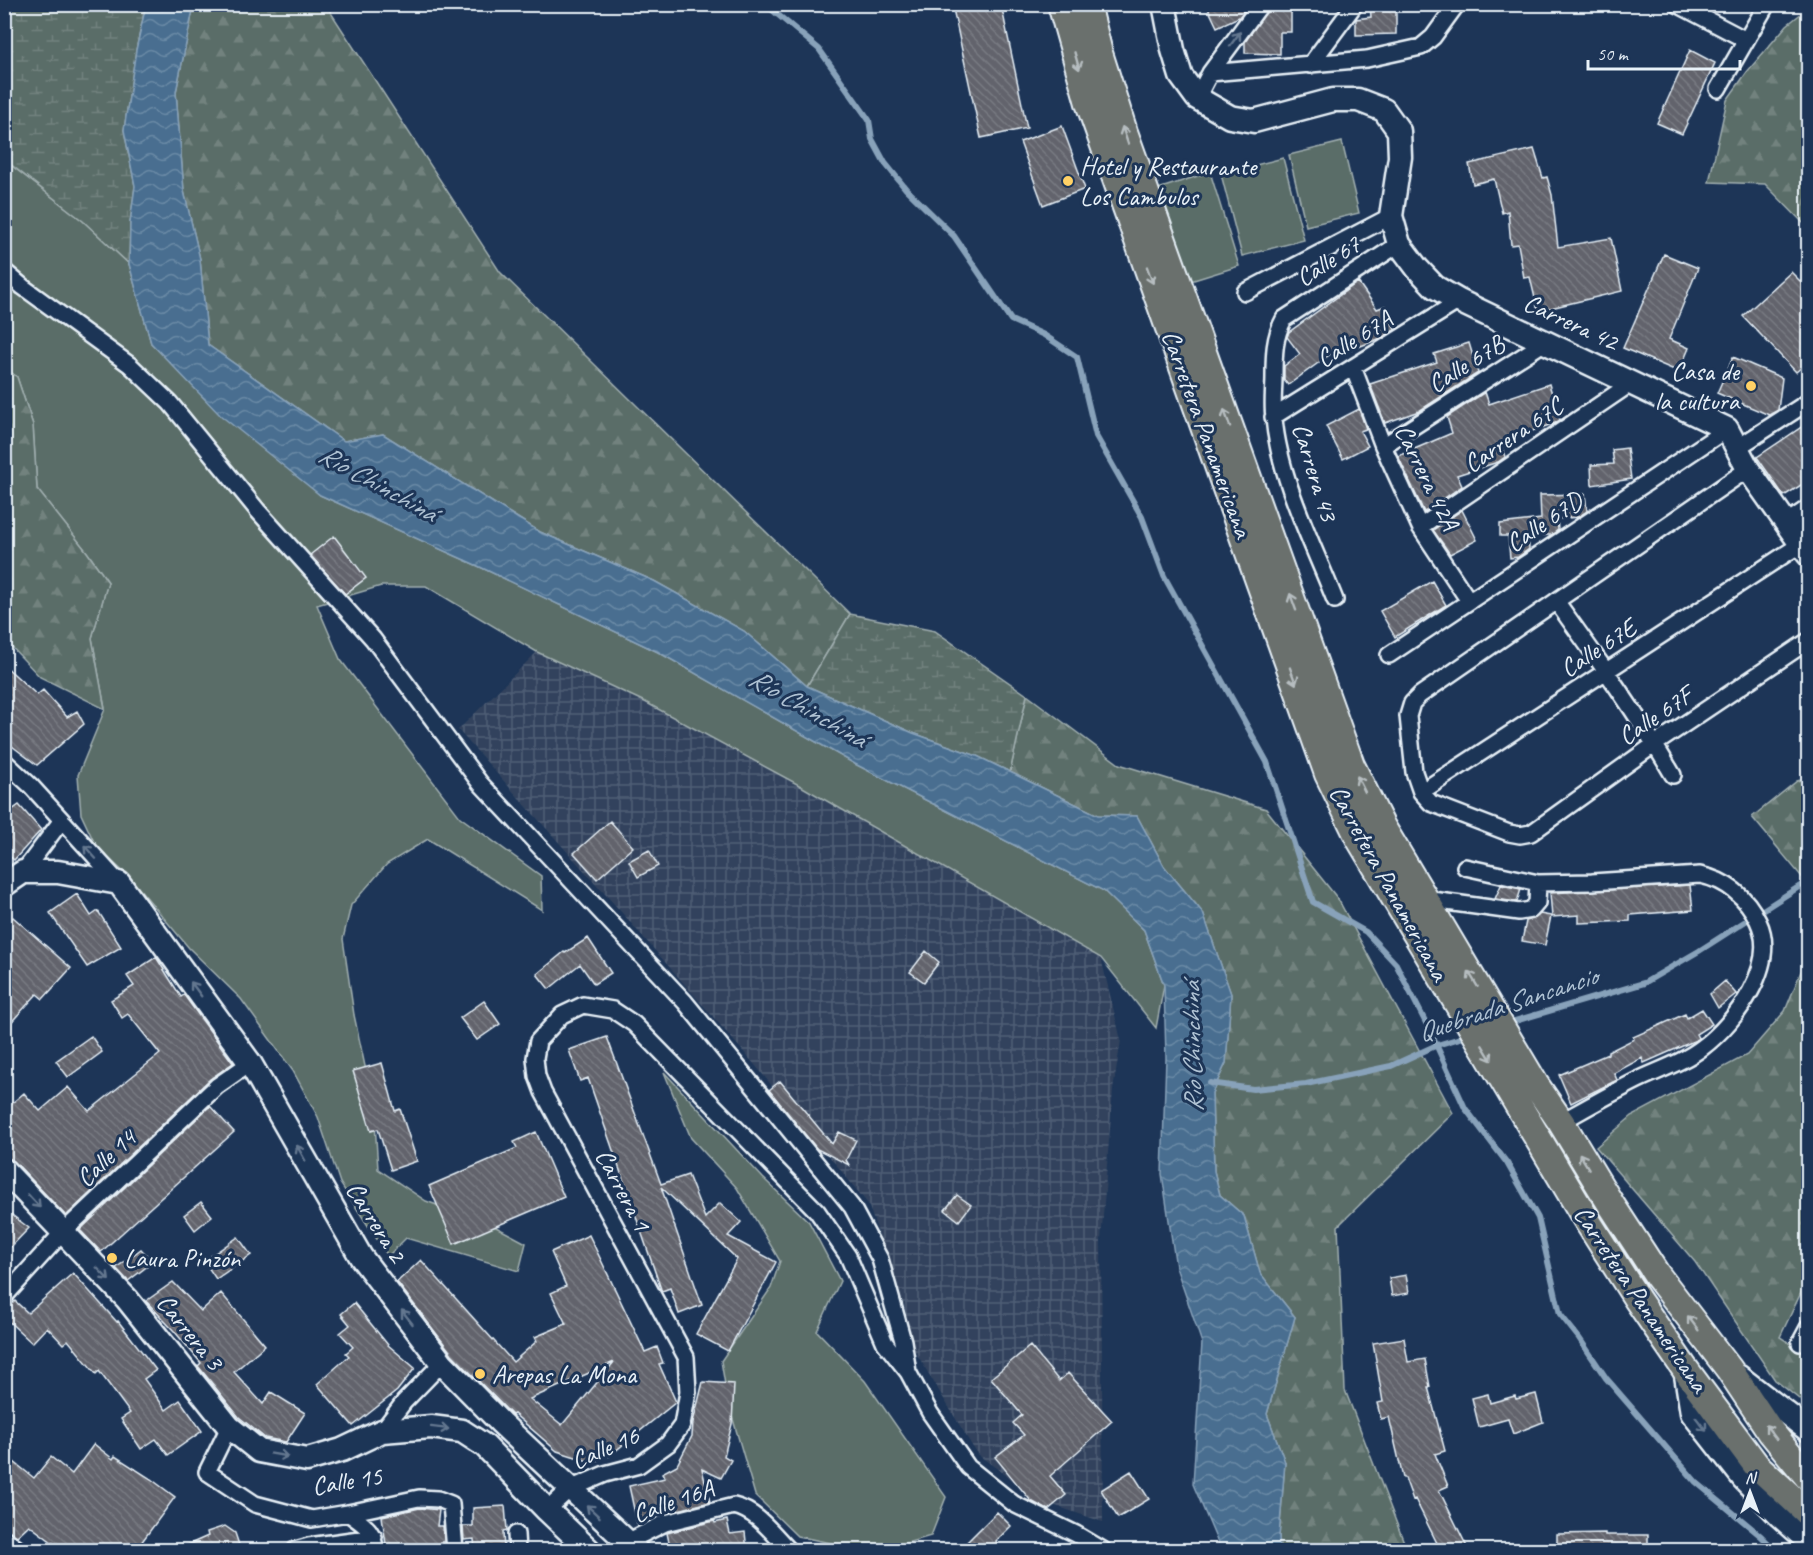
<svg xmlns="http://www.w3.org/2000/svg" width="1813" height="1555" viewBox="0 0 1813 1555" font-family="Caveat,sans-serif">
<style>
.industrial{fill:url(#industrial-grid)}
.grass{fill:#5a6d68;stroke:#a1afb0;stroke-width:1.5}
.forest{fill:url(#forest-firs);stroke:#a1afb0;stroke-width:1.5}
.wetland{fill:url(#wetland-marsh);stroke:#a1afb0;stroke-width:1.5}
.water{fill:url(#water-waves);stroke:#88a2ba;stroke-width:1.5}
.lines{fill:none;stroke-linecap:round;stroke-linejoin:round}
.stream{stroke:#88a2ba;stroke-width:6}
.building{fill:url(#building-back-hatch);stroke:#e8f1f8;stroke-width:1.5;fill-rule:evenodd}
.minor-casing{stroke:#e8f1f8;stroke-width:20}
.secondary-casing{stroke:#e8f1f8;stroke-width:27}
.trunk-casing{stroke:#e8f1f8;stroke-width:30}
.minor{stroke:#1d3557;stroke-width:15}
.secondary{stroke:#1d3557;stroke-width:22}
.trunk{stroke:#6a706d;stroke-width:26}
.oneway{stroke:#64778f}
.oneway2{stroke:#b6bdc0}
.poi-dot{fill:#ffd166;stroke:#1d3557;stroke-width:2}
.labels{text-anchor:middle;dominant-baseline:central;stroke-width:6;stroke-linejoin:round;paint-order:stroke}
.poi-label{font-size:26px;fill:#e8f1f8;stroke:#1d3557;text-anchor:start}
.street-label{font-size:26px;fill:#e8f1f8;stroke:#1d3557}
.water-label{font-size:27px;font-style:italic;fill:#b0c3d4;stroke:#1d3557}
</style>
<defs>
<pattern id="industrial-grid" width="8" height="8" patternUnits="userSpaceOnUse" patternTransform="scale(1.5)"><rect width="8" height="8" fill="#32435d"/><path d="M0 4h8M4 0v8" fill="none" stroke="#505f75"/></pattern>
<pattern id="forest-firs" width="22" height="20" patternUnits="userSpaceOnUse" patternTransform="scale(1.5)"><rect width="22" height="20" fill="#5a6d68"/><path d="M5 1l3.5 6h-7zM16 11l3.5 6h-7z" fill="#72827e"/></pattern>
<pattern id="wetland-marsh" width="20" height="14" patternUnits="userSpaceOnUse" patternTransform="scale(1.5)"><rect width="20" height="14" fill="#5a6d68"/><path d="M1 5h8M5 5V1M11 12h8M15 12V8" fill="none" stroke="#72827e"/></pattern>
<pattern id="water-waves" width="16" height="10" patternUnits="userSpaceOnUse" patternTransform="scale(1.5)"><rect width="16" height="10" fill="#486e90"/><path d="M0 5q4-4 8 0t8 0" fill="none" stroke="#6b8aa6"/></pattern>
<pattern id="building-back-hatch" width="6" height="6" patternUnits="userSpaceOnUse" patternTransform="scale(1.5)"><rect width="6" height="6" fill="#62636c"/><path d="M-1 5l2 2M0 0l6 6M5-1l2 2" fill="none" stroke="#787a82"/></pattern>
</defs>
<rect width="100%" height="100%" fill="#1d3557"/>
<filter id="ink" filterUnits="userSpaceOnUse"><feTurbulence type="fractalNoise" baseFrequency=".0167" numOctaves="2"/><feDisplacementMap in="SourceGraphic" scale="12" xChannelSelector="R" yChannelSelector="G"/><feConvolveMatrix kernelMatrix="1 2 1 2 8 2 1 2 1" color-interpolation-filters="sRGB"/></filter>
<g filter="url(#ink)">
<path class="industrial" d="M537,652l108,50 154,83 302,173 20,82 -8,50 -12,150 2,282 -62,-21 -64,-47 -65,-108 -7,-37 -37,-105 -113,-139 -132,-151 -165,-184z"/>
<path class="grass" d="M1342,142l17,71 -53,13 -17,-71z
M1283,158l21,82 -62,16 -21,-82z
M4,160l79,61 46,43 22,79 169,152 158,71 180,86 197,112 249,127 40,39 20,55 -8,43 -55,-70 -302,-173 -154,-83 -108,-50 -111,-66h-45l-64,19 23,54 120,158 81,59 1,34 -114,-71 -41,25 -36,41 -8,34 11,76 20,93 4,61 48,32 68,25 32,17 -7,28 -113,-33 -18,18 -48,-73 -22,-66 -25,-46 -52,-72 -52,-51 -57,-68 -36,-34 -15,-32 -3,-39 27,-66 -13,-71 16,-56 -21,-30 -50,-63 -4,-64 -16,-48 -12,-9z
M1210,172l29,94 -58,18 -29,-93z
M664,1072l99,106 46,44 31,59 -23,50 48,50 81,116 -15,39 -38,11 -39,1 -57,-12 -42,-41 -27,-93 -7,-41 50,-73 9,-27 -43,-73 -46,-50z"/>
<path class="forest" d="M194,5h132l174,267 350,342 -43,72 -63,-55 -90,-50 -114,-49 -157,-98 -39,7 -136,-96 -8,-86 -16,-68 -8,-99z
M1808,8v220l-43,-44 -56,-2 18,-82 20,-28 40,-47z
M5,368l12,9 16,48 4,64 50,63 21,30 -16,56 13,71 -65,-32 -35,-37z
M1027,695l92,69 147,45 72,90 115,214 -115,113 7,164 62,160h-127l-1,-13 6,-75 -18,-48 28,-97 -35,-44 -16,-57 -24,-21 -6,-24 -2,-78 14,-30 5,-69 -28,-81 -39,-47 -27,-50 -39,-1 -88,-43z
M1808,778v110l-1,-5 -55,-66 45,-36z
M1808,954v324l-28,59 28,18v51l-33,-26 -80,-118 -99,-115 36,-31 115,-61 38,-44z"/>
<path class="wetland" d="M4,5h142l-10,45 -12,80 11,56 -5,37 -1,41 -46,-43 -78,-61z
M850,614l85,17 92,64 -17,77 -33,-16 -64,-23 -106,-47z"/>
<path class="water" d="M146,5h48l-18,87 8,99 16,68 8,86 136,96 39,-7 157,98 114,49 90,50 63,55 106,47 64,23 121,59 39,1 27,50 39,47 28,81 -5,69 -14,30 2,78 6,24 24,21 16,57 35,44 -28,97 18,48 -6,75 1,13h-59l-28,-66 9,-141 -26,-76 -14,-93 4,-116 -2,-73 -20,-55 -40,-39 -249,-127 -197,-112 -180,-86 -158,-71 -100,-80 -69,-72 -22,-79 1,-41 5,-37 -11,-56 12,-80z"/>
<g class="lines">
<path class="stream" d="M765,4l54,45 50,71 3,19 13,24 21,26 48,47 57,84 33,15 33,22 19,79 46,81 22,59 103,186 46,140 53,30 30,32 33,65 36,79 42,55 31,55 22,96 19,24 27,40 90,104 65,54 14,14
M1505,1024l139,-41 55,-32 109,-70
M1210,1083l43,6 53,-5 85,-18 46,-21 33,-10"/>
</g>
<path class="building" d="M952,4h49l26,124 -46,10z
M1206,4h43l-10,13 -22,10z
M1271,4h20v28h-11v22l-35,-1v-11z
M1370,4h26v30l-40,1v-16l15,-2z
M1690,50l25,13 -33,71 -25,-11z
M1062,126l23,63 -42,16 -23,-63z
M1534,149l9,29 4,-1 5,18 6,52 53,-9 11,53 -84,20 -8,-34 -6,1 -6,-34 -7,1 -3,-34 -6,2 -8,-34 -21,5 -4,-20z
M1664,254l34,14 -29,71 20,9 -10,24 -56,-24z
M1791,272l18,18v71l-13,11 -53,-56z
M1358,282l19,27 8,-3 10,24 -14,8 -48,19 -1,-4 -44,32 -4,-5v-14l16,-12 -13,-17 2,-5z
M1469,343l9,30 -59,38 -34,12 -15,-39 67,-22 -3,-8z
M1733,357l49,21 -4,32 -9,5 -52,-22z
M1549,384l11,36 -5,3 -55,19 5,15 -7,5 -41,13 5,11 -38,26 -26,-56 54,-23 -5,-16 38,-25 4,12z
M1359,409l7,20 -6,2 8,15 -25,13 -17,-33z
M1809,422v58l-25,16 -27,-39z
M1627,448l4,31 -39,6 -1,-20 23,-1 -2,-14z
M1585,494l2,17 -9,6 -21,2 1,11 -7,5h-23l1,14 -11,8 -8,1 -2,-22h-8v-12l41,-5 -1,-24z
M1462,510l15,30 -27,14 -17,-24z
M334,536l32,42 -21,16 -35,-39z
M1432,581l14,24 -51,32 -15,-26z
M4,665l33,30 6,-5 24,27 10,-6 7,13 -47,41 -33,-25z
M19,805l22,25 -27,30 -10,-8v-36z
M610,821l23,26 -36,32 -23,-26z
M649,850l9,16 -20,11 -9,-16z
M1501,885l20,4 -4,13 -22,-3z
M1690,885l3,25 -63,5v6l-51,2v-8l-27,2 -2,-24z
M77,894l14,22 7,-5 23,36 -34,20 -37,-54z
M1540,914l11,2 -6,29 -23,-4 4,-20 7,-2z
M13,917l58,51 -28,31 -6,-5 -33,36v-104z
M588,938l23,35 -17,11 -14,-20 -31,25 -12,-15 27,-22 1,1z
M926,951l13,11 -15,20 -14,-10z
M156,957l25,40 3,-2 49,68 -23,16 -144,137 -52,-55 -10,-4 1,-48 19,-16 16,18 28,-24 21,24 71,-57 -32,-40 -6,4 -11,-18 23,-14 -7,-10z
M1725,981l11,13 -18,14 -8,-14z
M484,1001l16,23 -23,16 -17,-22z
M1702,1009l10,15 -16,10 2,4 -2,2 -52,23 -2,-5 -28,15 3,7 -46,23 -12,-28 49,-21v-2l26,-13 -1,-2 52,-23 2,4z
M91,1036l11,16 -34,25 -12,-16z
M607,1037l54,147 27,-9 17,43 15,-15 21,19 -13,14 48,26 -48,89 -32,-17 41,-75 -76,-72 41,118 -23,9 -9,-26 -8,3 -1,-2 -73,-211 -8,3 -11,-31z
M382,1063l13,48 5,-2 17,52 -26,9 -13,-41 -7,2 -18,-60z
M780,1081l52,63 7,-12 17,8 -10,20 3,5 -32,-16 -48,-59z
M210,1106l24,26 -133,120 -21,-22z
M536,1132l28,65 -110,47 -25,-58 88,-38 -3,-6z
M957,1195l14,10 -12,16 -14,-11z
M201,1202l11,14 -17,14 -11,-15z
M4,1209l25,19 -25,26z
M589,1235l56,117 12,-5 6,16 -4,1 17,38 -67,54 -2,-4 -13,11 -37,-12 -43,-37 -2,1 -60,-61 -55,-72 24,-22 92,102 24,-21 -2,-4 31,-13 -15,-31 15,-7 -15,-34zM614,1362l-52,63 -32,-26z
M238,1237l13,18 -35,24 -12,-18z
M141,1249l12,13 -25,19 -12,-13z
M73,1273l44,49 1,-1 38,49 -12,9 22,31 14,-10 22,31 -34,24 -12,-16 -15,10 -20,-30 9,-6 -31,-42 -3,3 -28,-34 -5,4 -16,-17 -15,16 -28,-26v-5l11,-11 13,12z
M1406,1275l3,18 -17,3 -3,-18z
M173,1282l28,29 20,-18 44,52 -31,27 29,32 8,-12 34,21 -19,29 -21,-4 -26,-21 -41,-51 3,-3 -26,-31 -29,-31z
M354,1303l34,42 27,23 -18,23 -44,35 -36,-42 32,-28 -3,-3 7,-6 -13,-14 10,-8 -9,-11z
M1404,1338l4,24 17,-3 5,28h-2l17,64 -10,3 13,32 -9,4 30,61h-28l-26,-52 -2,1 -8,-22h-2l-14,-61 -8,2 -4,-16 6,-1 -10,-59z
M1030,1346l29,35 9,-8 44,48 -62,55 16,19 -18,15 -17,-9 -36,-44 29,-22 -11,-12 9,-8 -31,-37z
M703,1382l31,2 -2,40 -8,32 7,4 -10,18 -19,-9 8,33 -47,12 -16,7 -10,2 -8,-37 36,-8 -3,-5 15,-8 15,-29 1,-14z
M1488,1394l2,9 25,-7 1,3 20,-5 7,28 -30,12 -5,-15 -29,8 -7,-29z
M94,1444l19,15 2,-3 36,23 24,18 -40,54h-71l-35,-26 -12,11 -13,-8v-74l30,24 17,-21 21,17z
M1131,1471l18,28 -31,19 -17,-28z
M505,1506l2,24 -4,1 1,20h-29l-1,-12 -10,1 -1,-14h10v-18z
M420,1508l19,2 -2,16h6l1,16h-4l1,9h-54l-5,-35z
M997,1512l14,14 -15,15 2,10h-40z
M727,1520l3,14 15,-2 2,19h-76l-4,-18 47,-12 1,2z
M225,1526l10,7 6,18h-67l34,-15 -1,-4z
M1605,1533v2h43v16h-91v-17z"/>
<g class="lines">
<defs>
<path id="minor" d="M1677,4l69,36
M1310,65l45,-61
M1210,73l157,-14 54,-12 12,-10 24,-33
M1718,89l49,-85
M1197,98l13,-25 51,-69
M4,271l19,16 107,78 40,38 88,108 115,128 107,144 205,219 167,205 28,52 23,82 5,31
M1245,292l146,-76
M1353,367l30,79 37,81 49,74
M1273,417l186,-116
M1383,446l162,-104
M1737,448l71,-46
M1748,469l-328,226 -8,8 -4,13 6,56 7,20 10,11 78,30 11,2 11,-2 124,-89 153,-103
M1786,523l22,-15
M1420,527l213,-145
M1335,600c-22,-56 -56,-122 -61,-182 -2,-14 0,-28 0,-42 0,-20 0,-39 10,-57l115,-75
M1556,601c41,57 82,114 117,174
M1389,655l338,-226
M4,761l27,25 88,97
M1421,792l380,-248
M1465,867l73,16 54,-1 108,-7c26,5 47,22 58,46 21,43 -22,101 -55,126 -19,15 -44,23 -65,33 -26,13 -52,28 -77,42
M23,872l39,-52
M1425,899l94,13 12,-2 6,-7 1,-20
M4,1297l59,-65 154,-146 33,-23
M1800,1343l8,-15
M229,1427l-22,45 48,32 57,15 36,-6 71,-15 19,1 13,5 4,46
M382,1431l22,-29 38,-39
M547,1510l23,-21 35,-15 34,-9 29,-21 14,-19 6,-33 -2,-35 -143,-265 -6,-16 -2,-18 3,-17 24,-26 21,-10 30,5 21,14 183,187 31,45 37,87 23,29 22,41 38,54 46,37 62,30 27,16
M348,1513c16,12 26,16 27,37
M516,1534l1,16
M4,1538l15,12
M627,1542l38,-19 69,-17c23,5 39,28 55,44
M295,1550l14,-4 65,-9"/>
<path id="secondary" d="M1164,4l9,46 8,26 16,22 33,19 24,4 79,-21h25l26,10 15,21 1,26 -9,59 8,28 18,24 18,19 24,14 268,128 21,40 60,85
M4,885l19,-13h35l61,11 131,180 111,194 81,106 59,60 135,127
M4,1170l123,129 102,128 30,24 48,9 35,-10 40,-19 49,-4 31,4 23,15 62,64 42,40
M1685,1369l7,44 51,65 37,38 28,25
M1738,1376l70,54"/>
<path id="trunk" d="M1061,4l28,99 155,436 84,235 31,64 227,381 51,80 48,70 71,96 52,48
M1087,4l12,49 25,79 227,633 31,62 153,257 26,38 51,84 45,69 72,94 42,63 37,45"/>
</defs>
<use href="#minor" class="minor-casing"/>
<use href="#secondary" class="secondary-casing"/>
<use href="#trunk" class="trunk-casing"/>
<use href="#minor" class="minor"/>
<use href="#secondary" class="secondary"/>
<use href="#trunk" class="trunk"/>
</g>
<defs><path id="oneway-shaft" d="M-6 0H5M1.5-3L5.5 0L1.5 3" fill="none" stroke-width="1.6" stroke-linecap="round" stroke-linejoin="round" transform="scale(1.5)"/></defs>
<g class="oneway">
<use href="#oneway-shaft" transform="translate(1235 39) rotate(-54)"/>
<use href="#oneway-shaft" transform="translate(90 852) rotate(-132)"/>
<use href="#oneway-shaft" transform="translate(196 989) rotate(-126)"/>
<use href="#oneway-shaft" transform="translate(301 1153) rotate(-119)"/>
<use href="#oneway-shaft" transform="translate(34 1201) rotate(47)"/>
<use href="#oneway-shaft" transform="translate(103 1274) rotate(46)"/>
<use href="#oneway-shaft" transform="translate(407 1317) rotate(-128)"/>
<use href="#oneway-shaft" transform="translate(1701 1424) rotate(52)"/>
<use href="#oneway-shaft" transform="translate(440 1428) rotate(7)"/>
<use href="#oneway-shaft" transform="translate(279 1455) rotate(10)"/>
<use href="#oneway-shaft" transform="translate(593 1511) rotate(-137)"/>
</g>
<g class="oneway2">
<use href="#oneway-shaft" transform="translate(1077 61) rotate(74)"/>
<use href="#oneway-shaft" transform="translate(1125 135) rotate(-109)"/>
<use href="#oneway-shaft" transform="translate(1150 275) rotate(70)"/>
<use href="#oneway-shaft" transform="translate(1227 418) rotate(-110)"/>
<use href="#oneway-shaft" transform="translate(1293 602) rotate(-110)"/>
<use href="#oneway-shaft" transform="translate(1293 676) rotate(70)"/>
<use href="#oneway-shaft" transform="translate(1361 784) rotate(-116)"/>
<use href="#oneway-shaft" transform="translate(1473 979) rotate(-121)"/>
<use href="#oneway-shaft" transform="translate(1487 1053) rotate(59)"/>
<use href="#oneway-shaft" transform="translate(1584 1161) rotate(-121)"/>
<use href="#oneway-shaft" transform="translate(1693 1323) rotate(-127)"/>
<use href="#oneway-shaft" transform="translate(1771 1432) rotate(-127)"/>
</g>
</g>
<g class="poi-dot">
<circle cx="1068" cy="181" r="6"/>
<circle cx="1751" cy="386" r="6"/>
<circle cx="112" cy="1258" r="6"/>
<circle cx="480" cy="1374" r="6"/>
</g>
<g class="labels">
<g class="poi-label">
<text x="1080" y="166">Hotel y Restaurante<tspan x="1080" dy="30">Los Cambulos</tspan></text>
<text x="1739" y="371" text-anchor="end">Casa de<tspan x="1739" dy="30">la cultura</tspan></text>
<text x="124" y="1258">Laura Pinzón</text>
<text x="492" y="1374">Arepas La Mona</text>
</g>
<g class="street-label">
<text transform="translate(1328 261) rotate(-33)">Calle 67</text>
<text transform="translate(1571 322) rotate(25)">Carrera 42</text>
<text transform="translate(1354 339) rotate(-32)">Calle 67A</text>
<text transform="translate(1466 364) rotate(-32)">Calle 67B</text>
<text transform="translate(1207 434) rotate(70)">Carretera Panamericana</text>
<text transform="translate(1513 435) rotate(-34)">Carrera 67C</text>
<text transform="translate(1315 472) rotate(73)">Carrera 43</text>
<text transform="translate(1427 477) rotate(64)">Carrera 42A</text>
<text transform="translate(1544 522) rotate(-34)">Calle 67D</text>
<text transform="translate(1598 648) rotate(-33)">Calle 67E</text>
<text transform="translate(1655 716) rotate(-34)">Calle 67F</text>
<text transform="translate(1389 883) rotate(61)">Carretera Panamericana</text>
<text transform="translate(106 1158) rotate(-43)">Calle 14</text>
<text transform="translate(623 1190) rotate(62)">Carrera 1</text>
<text transform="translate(376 1222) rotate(58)">Carrera 2</text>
<text transform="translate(1641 1299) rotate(56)">Carretera Panamericana</text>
<text transform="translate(190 1332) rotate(51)">Carrera 3</text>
<text transform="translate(605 1448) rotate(-23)">Calle 16</text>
<text transform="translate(347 1481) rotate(-9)">Calle 15</text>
<text transform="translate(673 1501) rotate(-19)">Calle 16A</text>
</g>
<g class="water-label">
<text transform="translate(378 483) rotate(29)">Río Chinchiná</text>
<text transform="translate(808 708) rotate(30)">Río Chinchiná</text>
<text transform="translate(1507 1004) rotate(-18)">Quebrada Sancancio</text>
<text transform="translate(1192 1047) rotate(-91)">Río Chinchiná</text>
</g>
</g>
<rect width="1813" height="1555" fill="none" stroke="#1d3557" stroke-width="24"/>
<rect x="12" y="12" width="1789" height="1531" fill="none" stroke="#e8f1f8" stroke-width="2" filter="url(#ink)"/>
<g transform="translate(1750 1492)" stroke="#1d3557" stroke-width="4.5" paint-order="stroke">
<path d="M0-4.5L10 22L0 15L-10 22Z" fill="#e8f1f8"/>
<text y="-9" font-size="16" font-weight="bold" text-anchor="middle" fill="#e8f1f8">N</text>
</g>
<path d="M1588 60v9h152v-9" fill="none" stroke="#e8f1f8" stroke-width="3"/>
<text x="1597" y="60" font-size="18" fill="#e8f1f8" stroke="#1d3557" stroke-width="4.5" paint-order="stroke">50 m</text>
</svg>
